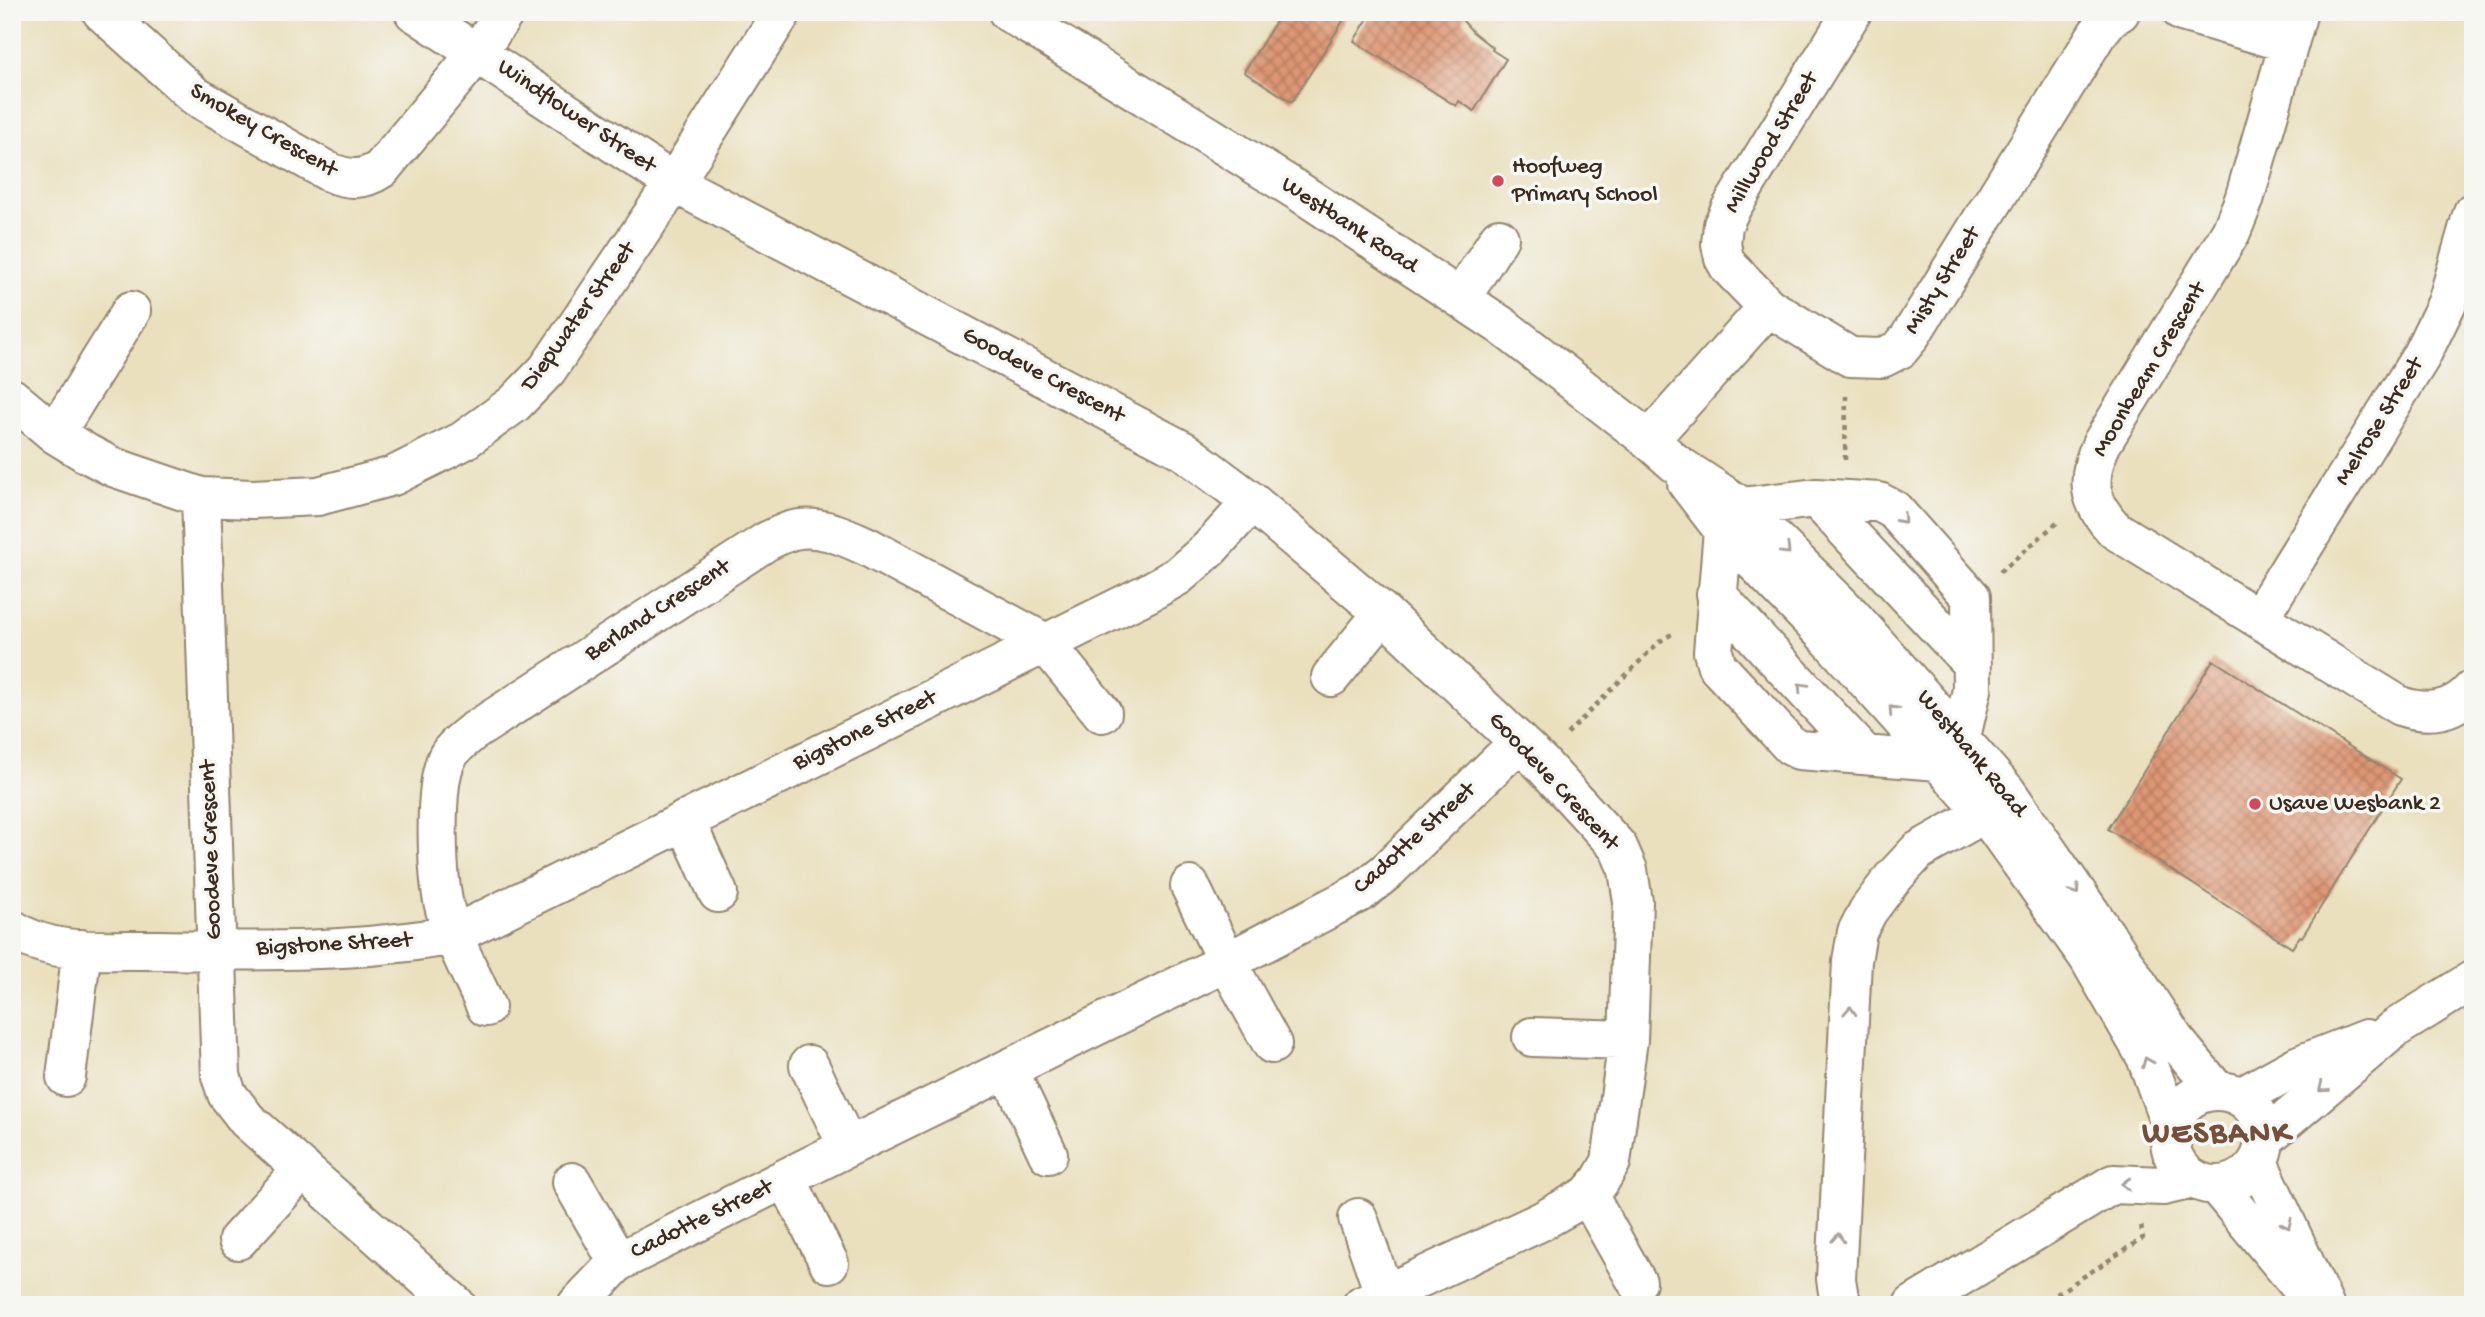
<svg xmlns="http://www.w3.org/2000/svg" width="2485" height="1317" viewBox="0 0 2485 1317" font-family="'Gochi Hand',sans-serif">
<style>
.building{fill:url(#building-cross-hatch)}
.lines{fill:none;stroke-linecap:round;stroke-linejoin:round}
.minor-casing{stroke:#92856e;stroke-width:42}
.path{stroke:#92856e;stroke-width:4.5;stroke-dasharray:5 5;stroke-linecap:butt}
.minor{stroke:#fff;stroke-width:38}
.oneway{stroke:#a79f9a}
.poi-dot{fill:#d1495b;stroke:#f6f6f2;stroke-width:2.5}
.labels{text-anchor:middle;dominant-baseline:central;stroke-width:7;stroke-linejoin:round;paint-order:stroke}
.street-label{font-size:24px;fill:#3b2a1e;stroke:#f6f6f2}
.poi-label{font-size:24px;fill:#3b2a1e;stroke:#f6f6f2;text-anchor:start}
.district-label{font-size:32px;font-weight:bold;letter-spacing:2px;fill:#74503c;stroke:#f6f6f2}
</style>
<defs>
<pattern id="building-cross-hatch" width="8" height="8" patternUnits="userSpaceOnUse" patternTransform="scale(1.75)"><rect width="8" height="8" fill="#de9775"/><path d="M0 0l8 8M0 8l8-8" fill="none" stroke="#b57b5f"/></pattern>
</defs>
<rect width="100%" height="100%" fill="#f6f6f2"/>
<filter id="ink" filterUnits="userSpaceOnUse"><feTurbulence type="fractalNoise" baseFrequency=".0143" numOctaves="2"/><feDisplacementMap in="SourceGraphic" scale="14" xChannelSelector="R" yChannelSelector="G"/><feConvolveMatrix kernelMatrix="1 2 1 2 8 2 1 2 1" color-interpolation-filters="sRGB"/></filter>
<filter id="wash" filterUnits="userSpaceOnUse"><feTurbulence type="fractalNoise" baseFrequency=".00686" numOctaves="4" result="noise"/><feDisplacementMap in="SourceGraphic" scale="28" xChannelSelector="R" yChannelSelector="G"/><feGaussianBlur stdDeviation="1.57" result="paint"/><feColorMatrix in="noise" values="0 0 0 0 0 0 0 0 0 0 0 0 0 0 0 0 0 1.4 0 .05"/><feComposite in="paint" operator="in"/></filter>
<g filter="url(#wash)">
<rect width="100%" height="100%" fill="#eae0be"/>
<g id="blocks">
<path class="building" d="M1282,12l66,1 -56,89 -48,-30z
M1372,12h96l-5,9 11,12 19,15 -1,2 14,9 -32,52 -15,-10 -3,5 -102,-65z
M2213,660l188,119 -99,158 -2,-1 -8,12 -184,-119z"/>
</g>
</g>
<g filter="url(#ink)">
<use href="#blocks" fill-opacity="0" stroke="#92856e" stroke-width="2"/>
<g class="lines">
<defs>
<path id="minor" d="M102,12l93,84 134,76c20,8 34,9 52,-3l97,-117 27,-40
M414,12l260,171 510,268 68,51 131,111 158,150 77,84 10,23 5,32 -5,138 -17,122 -11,19 -12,14 -46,26 -180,84
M1008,12l290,179 204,135 147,114 26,23 67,44 110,109 154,175 104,150 64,98 43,52
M1852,12l-122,198 -7,15 -2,19 3,14 5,9 39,40 82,50 32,1 18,-9 9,-11 188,-304 13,-16 10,-6
M2182,12l107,31
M2298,12l-54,188 -13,32 -129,211c-17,35 -14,59 13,87l285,176c28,9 53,6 73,-17
M1461,298l38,-60
M12,398l43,36 31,19 27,14 88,30 52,2 65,-3 75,-20 70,-35 51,-37 33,-34 127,-187 108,-171
M55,434l76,-123
M1649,440l119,-133
M1687,483l36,47 106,109 156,174 103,144 58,100 25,69
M201,497l20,579 6,18 20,26 209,185
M1816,498l156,166
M1742,507l74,-9 63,4 15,8 77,87 1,93 -11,47
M1723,530l-10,122 4,14 10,11 64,69 8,4 140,11
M1716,594l149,161
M2259,618l161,-260 27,-55 26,-91
M1331,677l52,-64
M685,820l33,73
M1190,886l37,76 45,82
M12,929c41,28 97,20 145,21 99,1 198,3 296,-15l695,-342 30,-17 31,-27 43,-47
M486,1007c-15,-34 -35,-69 -43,-106 -6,-31 -10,-118 5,-145 6,-10 15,-16 23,-23l296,-192c9,-4 18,-9 27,-11 24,-6 50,6 72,16l179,97 57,70
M1532,1037l96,3
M809,1065l39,82
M1008,1069l40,85
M66,1077l16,-128
M2170 1138a47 47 0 1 1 94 0a47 47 0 1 1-94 0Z
M2241,1097l58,-32 67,-26
M2264,1139l130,-110 79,-49
M2258,1162l66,143
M786,1178l43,85
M572,1182l46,80
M2217,1186l86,104
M1588,1195l49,87
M1358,1218l30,87
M238,1240l65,-71
M577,1305l41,-43 230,-115 379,-185 134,-70 25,-20 133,-130
M1843,1305l-4,-7 -3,-19 16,-318 5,-29 11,-21 24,-32 26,-28 67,-38
M1913,1305l200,-121 50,2 30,-7"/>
</defs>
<use href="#minor" class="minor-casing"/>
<path class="path" d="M1845,460l1,-64
M2000,572l60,-52
M1567,734l92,-92 16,-10
M2040,1305l103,-67 -2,-13"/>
<use href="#minor" class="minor"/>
</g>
<defs><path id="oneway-chevron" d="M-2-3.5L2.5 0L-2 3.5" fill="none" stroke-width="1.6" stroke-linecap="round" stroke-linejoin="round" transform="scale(1.75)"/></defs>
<g class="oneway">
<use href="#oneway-chevron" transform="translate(1902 519) rotate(48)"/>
<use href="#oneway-chevron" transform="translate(1786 550) rotate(45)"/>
<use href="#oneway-chevron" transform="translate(1802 687) rotate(-133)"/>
<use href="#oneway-chevron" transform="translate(1893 710) rotate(-132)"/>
<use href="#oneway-chevron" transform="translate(2075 890) rotate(55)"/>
<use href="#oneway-chevron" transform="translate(1850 1011) rotate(-87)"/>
<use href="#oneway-chevron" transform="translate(2147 1062) rotate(-113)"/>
<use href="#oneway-chevron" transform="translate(2323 1088) rotate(140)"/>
<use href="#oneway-chevron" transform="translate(2126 1184) rotate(-178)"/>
<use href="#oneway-chevron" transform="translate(2287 1224) rotate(65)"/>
<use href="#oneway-chevron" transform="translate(1838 1238) rotate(-87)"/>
</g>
</g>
<g class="poi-dot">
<circle cx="1498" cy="181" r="7"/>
<circle cx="2255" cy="804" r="7"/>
</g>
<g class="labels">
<g class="street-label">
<text transform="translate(576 117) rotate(34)">Windflower Street</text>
<text transform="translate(263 131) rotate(30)">Smokey Crescent</text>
<text transform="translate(1772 143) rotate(-59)">Millwood Street</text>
<text transform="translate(1349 226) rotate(33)">Westbank Road</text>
<text transform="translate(1943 281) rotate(-58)">Misty Street</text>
<text transform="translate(579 317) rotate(-54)">Diepwater Street</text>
<text transform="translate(2150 370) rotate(-59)">Moonbeam Crescent</text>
<text transform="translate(1043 376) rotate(28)">Goodeve Crescent</text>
<text transform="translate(2380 422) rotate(-58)">Melrose Street</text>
<text transform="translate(658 611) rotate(-33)">Berland Crescent</text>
<text transform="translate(865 731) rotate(-26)">Bigstone Street</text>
<text transform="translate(1971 754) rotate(50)">Westbank Road</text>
<text transform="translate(1553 782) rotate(47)">Goodeve Crescent</text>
<text transform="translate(1415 839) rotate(-42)">Cadotte Street</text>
<text transform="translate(212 850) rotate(-92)">Goodeve Crescent</text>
<text transform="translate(334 945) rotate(-3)">Bigstone Street</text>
<text transform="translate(702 1220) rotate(-26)">Cadotte Street</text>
</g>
<g class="poi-label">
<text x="1512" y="167">Hoofweg<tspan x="1512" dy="28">Primary School</tspan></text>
<text x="2269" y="804">Usave Wesbank 2</text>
</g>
<g class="district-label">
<text x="2217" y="1135">WESBANK</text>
</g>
</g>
<rect width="2485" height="1317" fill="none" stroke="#f6f6f2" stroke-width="42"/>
</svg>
